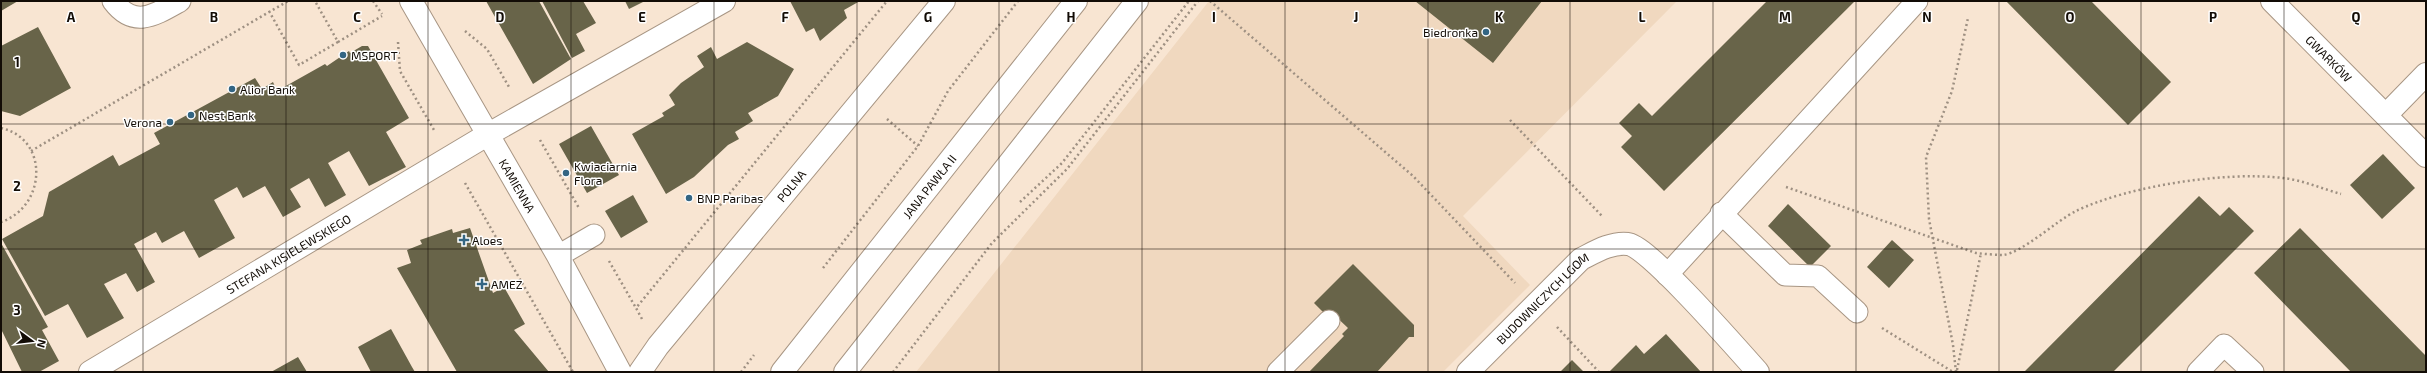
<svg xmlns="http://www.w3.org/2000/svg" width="2427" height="373" viewBox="0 0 2427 373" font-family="'Exo 2',sans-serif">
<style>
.built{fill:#f0d8bf}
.building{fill:#686449}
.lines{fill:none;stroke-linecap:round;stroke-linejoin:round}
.service-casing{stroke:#a89684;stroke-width:23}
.pedestrian-casing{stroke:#a89684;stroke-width:24}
.minor-casing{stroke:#a89684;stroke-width:24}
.tertiary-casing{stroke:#a89684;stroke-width:24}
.path{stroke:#9e9082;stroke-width:2.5;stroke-dasharray:2 3;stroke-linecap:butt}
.service{stroke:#fff;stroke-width:21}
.pedestrian{stroke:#fff;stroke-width:22}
.minor{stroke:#fff;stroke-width:22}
.tertiary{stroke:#fff;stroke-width:22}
.grid{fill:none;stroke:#120c06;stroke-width:1;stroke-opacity:0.55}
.poi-dot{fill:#336583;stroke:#fff;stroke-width:1.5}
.labels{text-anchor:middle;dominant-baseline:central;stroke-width:3;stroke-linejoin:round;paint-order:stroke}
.poi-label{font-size:12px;fill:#120c06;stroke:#fff;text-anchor:start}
.street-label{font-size:12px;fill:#120c06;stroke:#fff}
.grid-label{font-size:13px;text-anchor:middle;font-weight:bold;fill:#120c06;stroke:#fff;stroke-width:3;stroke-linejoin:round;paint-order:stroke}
</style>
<rect width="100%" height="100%" fill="#f8e5d2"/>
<path class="built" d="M1209,1h468l-214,215 67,69 -87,87h-527z"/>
<path class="building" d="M1,1h17l-17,10z
M486,1h53l32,58 -38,25z
M542,1h41l13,22 -20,11 9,17 -13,7z
M625,1h20l-16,8z
M790,1h70l-16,9 3,8 -27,23 -6,-13 -8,4z
M1415,1h127l-49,62z
M1767,1h88l-191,190 -43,-44 11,-11 -13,-13 20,-20 13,13z
M2006,1h85l80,81 -43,43z
M38,27l33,61 -51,28 -19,-5v-65z
M747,42l47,27 -16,27 -30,17 5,8 -18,11 4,7 -11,6 -34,32 -28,17 -34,-60 32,-18 -2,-3 13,-8 -6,-10 12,-12 23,-16 -7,-11 14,-9 6,12z
M362,46h6l41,72 -23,14 20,35 -37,19 -20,-35 -21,12 18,32 -21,12 -16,-29 -19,11 11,18 -18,10 -18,-31 -22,12 -6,-11 -23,13 21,38 -36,20 -15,-27 -22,12 -6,-11 -22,12 21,38 -18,10 -11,-19 -22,11 20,34 -37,20 -19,-34 -23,12 -43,-77 41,-23 6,-24 64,-37 6,11 41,-22 -6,-11 101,-55 7,11 11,-7 4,9 48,-27 2,2 22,-15 1,2z
M591,126l28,49 -32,18 -28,-49z
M2383,154l32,34 -33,31 -32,-34z
M633,195l15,27 -27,16 -16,-27z
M2199,196l21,20 9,-9 25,24 -141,141h-89z
M1788,204l43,42 -21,21 -42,-41z
M470,228l23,65 11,-6 21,37 -11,6 35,42h-92l-60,-104 14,-5 -4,-13 15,-6 -2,-4 32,-11 1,4z
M2300,228l126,128v16h-75l-97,-99z
M1892,240l22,20 -25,28 -22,-21z
M1,243l47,84 -6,3 17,31 -20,11h-17l-21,-43z
M1353,264l61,61v12h-5l-32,35h-68l35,-36 -2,-2 6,-6 -18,-17 -4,4 -12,-12z
M391,329l21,38 3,5h-44l-13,-25z
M1666,334l35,38 -91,-1 26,-26 8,9z
M298,357l9,15h-36z
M1572,360l12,12h-24z"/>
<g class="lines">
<defs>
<path id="service" d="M113,1c21,28 42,14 67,0
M1721,213l64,62 33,1 39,36
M558,256l36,-21
M1667,275l250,-274
M1278,372l51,-51
M2198,372l26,-27 29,27"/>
<g id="pedestrian">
<path id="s1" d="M1468,372l113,-113c14,-7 30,-17 47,-15 19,1 112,108 130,128"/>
</g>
<g id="minor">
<path id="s2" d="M411,1l147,255 62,116"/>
<path id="s3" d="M2272,1l154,155"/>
<path d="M2386,115l40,-41"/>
<path id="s4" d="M90,372l397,-237 237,-134"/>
<path id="s5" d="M640,372l18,-26 286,-345"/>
</g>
<g id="tertiary">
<path id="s6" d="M782,372l294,-371"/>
<path d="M845,372l292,-371"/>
</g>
</defs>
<use href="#service" class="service-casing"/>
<use href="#pedestrian" class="pedestrian-casing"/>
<use href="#minor" class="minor-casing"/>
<use href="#tertiary" class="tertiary-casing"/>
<path class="path" d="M373,1l9,13
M1210,1l203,175 102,107
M269,11l30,54 39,-23 -23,-41
M465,31l22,18 22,38
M338,42l44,-26
M398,42l2,29 34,59
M887,119l31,27
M1510,120l92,96
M1,128c49,11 45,79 0,94
M540,140l39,68
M31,151l257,-150
M465,183l108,189
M1786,187l190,66c9,1 19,2 27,2 19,-2 53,-34 73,-44 52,-25 149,-40 207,-33 19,2 40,11 58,16
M1020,202l42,-39 127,-162
M609,261l27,47
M823,268l95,-122 30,-55 70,-90
M642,319l-6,-11 251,-307
M1557,327l42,45
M1882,328l71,44
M1957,370l24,-117
M741,372l13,-17
M893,372l99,-129 75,-74 131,-168
M1956,372l-3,-27 -24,-126 -3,-62 26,-66 16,-73"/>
<use href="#service" class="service"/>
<use href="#pedestrian" class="pedestrian"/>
<use href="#minor" class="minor"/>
<use href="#tertiary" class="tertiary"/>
</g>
<path class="grid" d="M143,1v371M286,1v371M428,1v371M571,1v371M714,1v371M857,1v371M999,1v371M1142,1v371M1285,1v371M1428,1v371M1570,1v371M1713,1v371M1856,1v371M1999,1v371M2141,1v371M2284,1v371M1,124h2425M1,249h2425"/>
<g class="poi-dot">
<circle cx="1486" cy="32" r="4"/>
<circle cx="343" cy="55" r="4"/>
<circle cx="232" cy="89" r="4"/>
<circle cx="191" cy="115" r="4"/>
<circle cx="170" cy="122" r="4"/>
<circle cx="566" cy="173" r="4"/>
<circle cx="689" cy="198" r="4"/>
<path d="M462 234h4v4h4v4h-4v4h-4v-4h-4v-4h4z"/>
<path d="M480 278h4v4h4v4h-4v4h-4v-4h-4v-4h4z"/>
</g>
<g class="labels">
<g class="poi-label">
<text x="1478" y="32" text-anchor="end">Biedronka</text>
<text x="351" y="55">MSPORT</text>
<text x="240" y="89">Alior Bank</text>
<text x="199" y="115">Nest Bank</text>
<text x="162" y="122" text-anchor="end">Verona</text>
<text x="574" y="166">Kwiaciarnia<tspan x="574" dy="14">Flora</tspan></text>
<text x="697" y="198">BNP Paribas</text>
<text x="472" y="240">Aloes</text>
<text x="491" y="284">AMEZ</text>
</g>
<g class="street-label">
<text stroke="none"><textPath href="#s3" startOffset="81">GWARKÓW</textPath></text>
<text stroke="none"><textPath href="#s2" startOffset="213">KAMIENNA</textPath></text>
<text stroke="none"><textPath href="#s5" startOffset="240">POLNA</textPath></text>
<text stroke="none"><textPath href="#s6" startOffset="237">JANA PAWŁA II</textPath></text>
<text stroke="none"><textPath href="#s4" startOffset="231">STEFANA KISIELEWSKIEGO</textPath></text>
<text stroke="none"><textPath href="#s1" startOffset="105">BUDOWNICZYCH LGOM</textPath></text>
</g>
</g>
<g class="grid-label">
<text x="71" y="22">A</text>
<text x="214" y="22">B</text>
<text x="357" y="22">C</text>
<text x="500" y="22">D</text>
<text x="642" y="22">E</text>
<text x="785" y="22">F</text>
<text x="928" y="22">G</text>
<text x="1071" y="22">H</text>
<text x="1214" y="22">I</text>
<text x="1356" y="22">J</text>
<text x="1499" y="22">K</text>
<text x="1642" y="22">L</text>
<text x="1785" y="22">M</text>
<text x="1927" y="22">N</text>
<text x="2070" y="22">O</text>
<text x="2213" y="22">P</text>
<text x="2356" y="22">Q</text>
<text x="17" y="67">1</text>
<text x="17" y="191">2</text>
<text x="17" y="315">3</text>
</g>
<rect width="2427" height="373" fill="none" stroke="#120c06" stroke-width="4"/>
<g transform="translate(32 341) rotate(105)" stroke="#ffffff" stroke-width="3" paint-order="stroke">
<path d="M0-3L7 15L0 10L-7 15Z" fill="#120c06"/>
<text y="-6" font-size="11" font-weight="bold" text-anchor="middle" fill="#120c06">N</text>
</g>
</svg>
